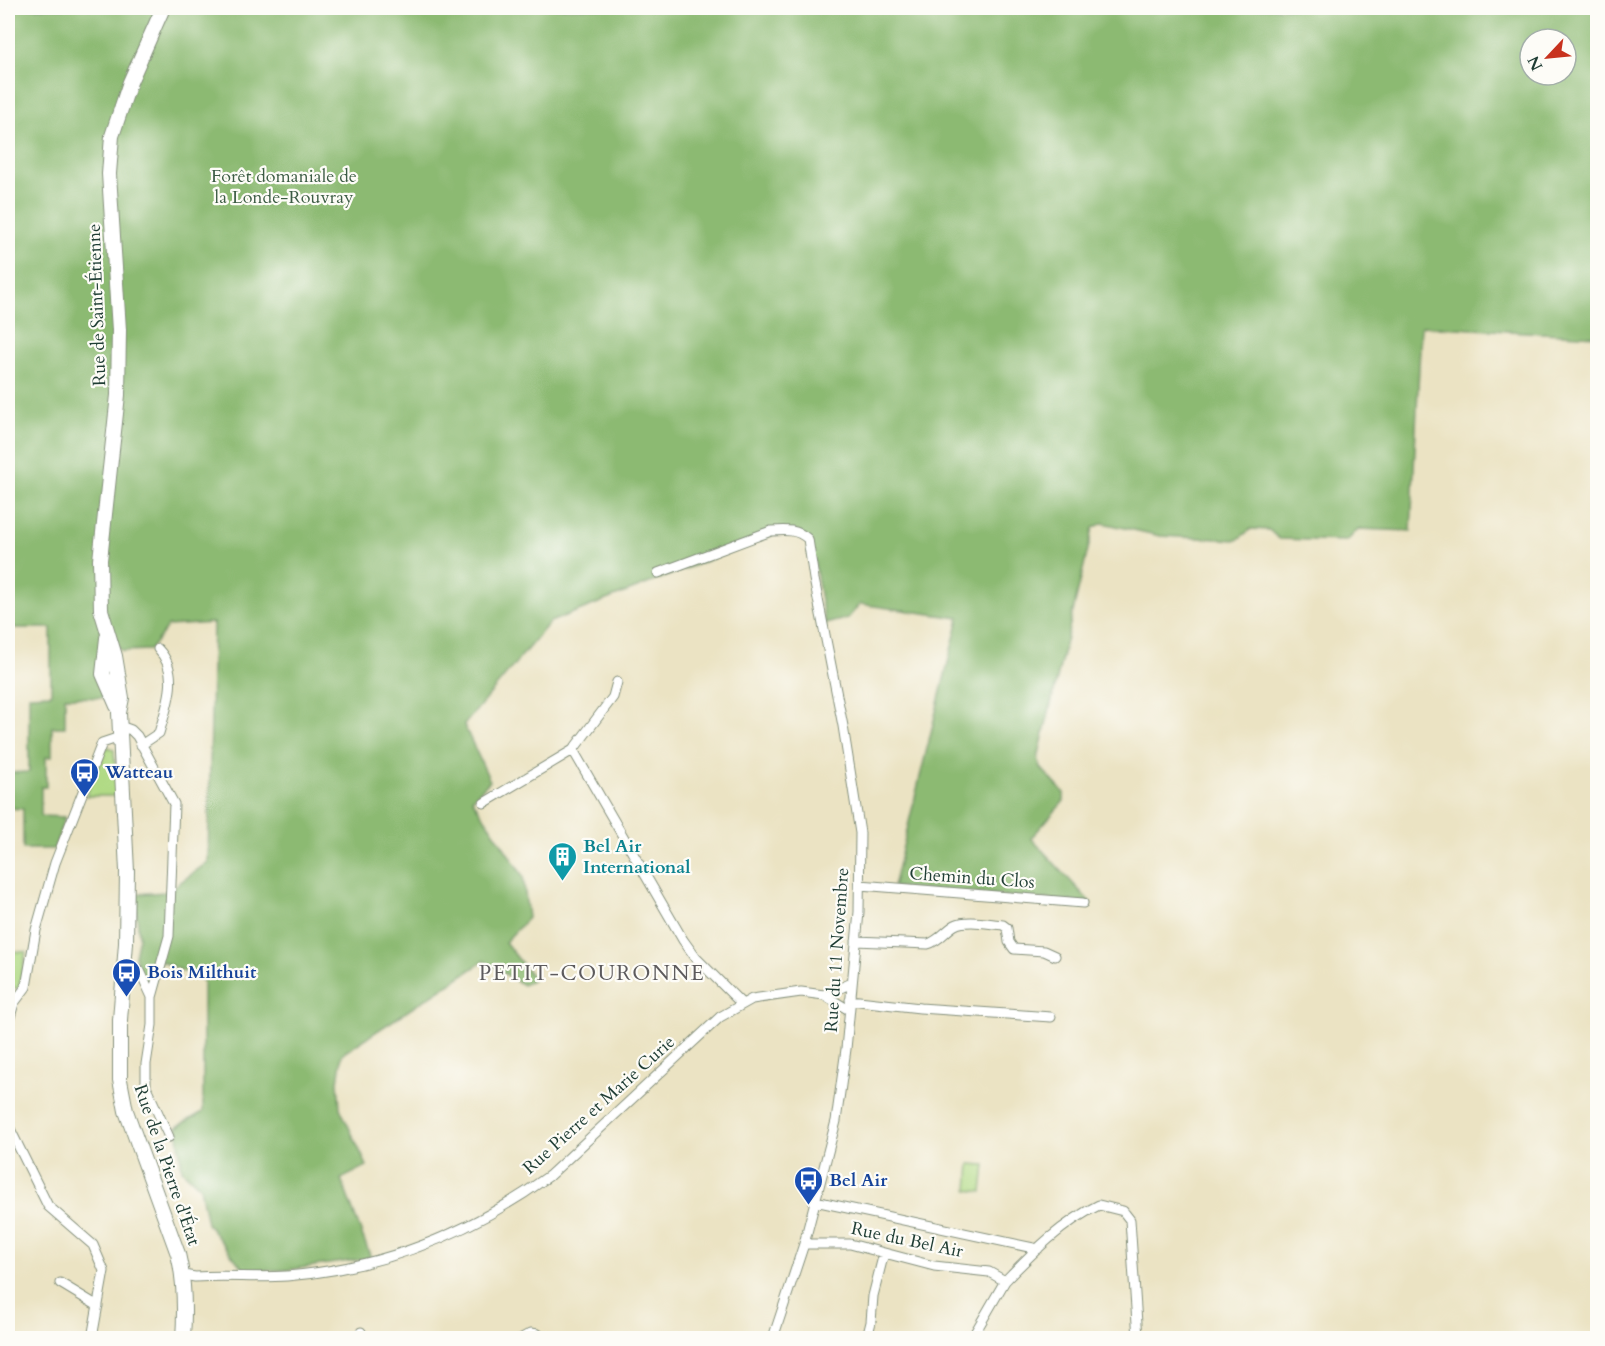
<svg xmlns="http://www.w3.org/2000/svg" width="1605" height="1346" viewBox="0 0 1605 1346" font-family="Cardo,serif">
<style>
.green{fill:#b1da85;stroke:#688c5c;stroke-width:1.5}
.forest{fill:#8cba72;stroke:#567c53;stroke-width:1.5;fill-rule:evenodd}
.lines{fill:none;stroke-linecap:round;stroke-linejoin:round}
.street-casing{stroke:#85907c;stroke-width:11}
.secondary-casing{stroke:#85907c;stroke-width:16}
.street{stroke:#fff;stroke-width:9}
.secondary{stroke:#fff;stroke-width:14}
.labels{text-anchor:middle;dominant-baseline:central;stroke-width:4.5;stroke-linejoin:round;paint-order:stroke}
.park-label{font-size:18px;fill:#3c5c44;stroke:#fdfcf7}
.street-label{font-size:18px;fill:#1f3d34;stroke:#fdfcf7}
.transit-label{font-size:18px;font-weight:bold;fill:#164399;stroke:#fdfcf7;text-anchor:start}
.culture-label{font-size:18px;font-weight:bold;fill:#0d838f;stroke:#fdfcf7;text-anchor:start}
.quarter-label{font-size:21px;letter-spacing:1.5px;fill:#5d5b5d;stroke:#fdfcf7}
</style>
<rect width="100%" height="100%" fill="#fdfcf7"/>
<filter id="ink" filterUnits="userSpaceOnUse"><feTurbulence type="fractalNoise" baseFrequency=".0167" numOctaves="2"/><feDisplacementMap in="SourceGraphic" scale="12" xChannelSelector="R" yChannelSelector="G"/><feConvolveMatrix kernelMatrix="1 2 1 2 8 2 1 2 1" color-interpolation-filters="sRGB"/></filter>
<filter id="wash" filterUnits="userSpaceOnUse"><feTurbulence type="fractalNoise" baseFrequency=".008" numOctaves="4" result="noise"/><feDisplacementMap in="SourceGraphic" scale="24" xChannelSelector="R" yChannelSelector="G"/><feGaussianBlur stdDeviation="1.35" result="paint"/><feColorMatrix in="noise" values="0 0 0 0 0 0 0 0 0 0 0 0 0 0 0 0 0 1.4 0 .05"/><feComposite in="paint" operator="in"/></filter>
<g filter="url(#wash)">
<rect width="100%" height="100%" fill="#ebe3c3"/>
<path class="green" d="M108,747l6,3 3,46h-31l19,-46z
M8,951l18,1 -7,36h-5l-2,-3z
M970,1164l15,1 -3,27 -14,-2z"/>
<path class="forest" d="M8,8h1589v328l-176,-10 -10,205 -53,-2 -11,12 -68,-2 -10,-9 -18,-1 -14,11 -77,-4 -57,-13 -10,5 -55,230 3,10 23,25v8l-33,37 60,65 -198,-16 66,-269 -99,-14 -12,14 -23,6 -14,-83 -28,-10 -233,91 -86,103 26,56 -18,18 51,77 5,42 -23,24 29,37 -11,6 -39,-24 -142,93 -4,28 2,26 27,58 -26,13 30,79 -84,12h-43l-37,-46 -7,-37 -18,-17 -5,-43 26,-15v-132l-42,-19 -9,23 -10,-4 -7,-24 4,-19 -4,-43 32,-2 41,-30 5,-239 -45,3 -18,24 -28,1 -22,-23 11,70 -46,-1v30h-13v30h-6v30h-5v29l24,1 -11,32h-31v-40l-15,-1v-35l21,-1v-77l22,-1v-66h-43zM1530,39h36v36h-36z"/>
</g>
<g filter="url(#ink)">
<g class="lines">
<defs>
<path id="street" d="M658,573l113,-42c15,-1 26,-2 37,8l6,40 29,147 17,107 -1,79 -13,137 -10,72 -32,123 -31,94
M120,726l11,4 6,6 37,68 -5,132 -17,61
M141,745l18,-12c8,-28 22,-60 -1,-84
M573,750l110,190 13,18 45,45
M484,803l89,-53 40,-53 4,-15
M860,885l223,18
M856,941l72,3c11,-3 17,-13 27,-19 12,-6 34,-1 48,0l4,3 2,14 5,7 30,2 11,5
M124,961l16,10 12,26v28l-6,39v23l23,50
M8,979l4,29
M824,995l28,-12
M850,1000l70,8 131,9
M8,1024l6,-21 12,-16 10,-57 19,-67 47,-120 18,-6
M8,1125l40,81 45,39 11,26 -12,67
M815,1201l223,48
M804,1244h46l84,22 55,6 16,9 -33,57
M183,1275l12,2c31,-2 61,1 92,-1 96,-8 184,-43 262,-100l171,-159 32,-18 49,-7 23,3 25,15
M1005,1281c28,-29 58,-59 94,-76l24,6 7,9 8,118
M60,1283l38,23
M361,1332l3,6
M522,1338l9,-5 7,1 4,4
M867,1338l4,-16 2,-26 11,-43"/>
<path id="secondary" d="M163,8l-33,74 -18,54 -3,38 10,156 -1,65 -18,165 1,50 14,46 7,42 -3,15 8,158 -1,72 -6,77v60l6,31 52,143c7,28 7,55 5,84
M107,638l-4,36 14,32"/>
</defs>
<use href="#street" class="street-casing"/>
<use href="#secondary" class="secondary-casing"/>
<use href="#street" class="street"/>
<use href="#secondary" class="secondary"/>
</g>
</g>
<defs>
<symbol id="bus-pin" viewBox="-11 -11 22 30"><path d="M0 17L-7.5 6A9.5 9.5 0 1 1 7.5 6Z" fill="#1a4fb4" stroke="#fdfcf7"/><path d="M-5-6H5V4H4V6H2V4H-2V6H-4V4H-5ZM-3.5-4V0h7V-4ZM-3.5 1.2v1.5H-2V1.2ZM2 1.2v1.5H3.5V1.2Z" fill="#fff"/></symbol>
<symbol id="building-pin" viewBox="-11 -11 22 30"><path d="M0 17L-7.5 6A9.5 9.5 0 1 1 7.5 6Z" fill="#0f9aa8" stroke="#fdfcf7"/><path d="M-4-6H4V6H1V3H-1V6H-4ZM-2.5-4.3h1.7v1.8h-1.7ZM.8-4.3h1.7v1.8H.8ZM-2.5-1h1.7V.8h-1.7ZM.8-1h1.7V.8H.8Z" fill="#fff"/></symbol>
</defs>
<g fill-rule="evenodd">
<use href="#bus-pin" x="68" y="756" width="33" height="45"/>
<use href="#building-pin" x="546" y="840" width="33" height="45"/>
<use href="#bus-pin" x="110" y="956" width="33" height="45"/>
<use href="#bus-pin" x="792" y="1164" width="33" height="45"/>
</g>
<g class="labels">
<g class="park-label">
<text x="284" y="176">Forêt domaniale de<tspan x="284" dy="21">la Londe-Rouvray</tspan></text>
</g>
<g class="street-label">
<text transform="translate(97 305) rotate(-92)">Rue de Saint-Étienne</text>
<text transform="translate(972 878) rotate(4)">Chemin du Clos</text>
<text transform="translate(837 950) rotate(-86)">Rue du 11 Novembre</text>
<text transform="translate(599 1105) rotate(-42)">Rue Pierre et Marie Curie</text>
<text transform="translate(167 1165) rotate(71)">Rue de la Pierre d'État</text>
<text transform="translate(907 1240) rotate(12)">Rue du Bel Air</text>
</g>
<g class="transit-label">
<text x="105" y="772">Watteau</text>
<text x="147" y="972">Bois Milthuit</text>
<text x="829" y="1180">Bel Air</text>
</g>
<g class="culture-label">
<text x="583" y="846">Bel Air<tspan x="583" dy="21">International</tspan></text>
</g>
<g class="quarter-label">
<text x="592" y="973">PETIT-COURONNE</text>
</g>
</g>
<rect width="1605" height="1346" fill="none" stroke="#fdfcf7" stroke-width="30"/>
<g transform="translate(1548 57) rotate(244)"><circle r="28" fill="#fdfcf7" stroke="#a4b0a9" stroke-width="1.5"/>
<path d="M0-4.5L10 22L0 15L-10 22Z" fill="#c8321e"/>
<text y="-9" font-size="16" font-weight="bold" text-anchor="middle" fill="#1f3d34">N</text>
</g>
</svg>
